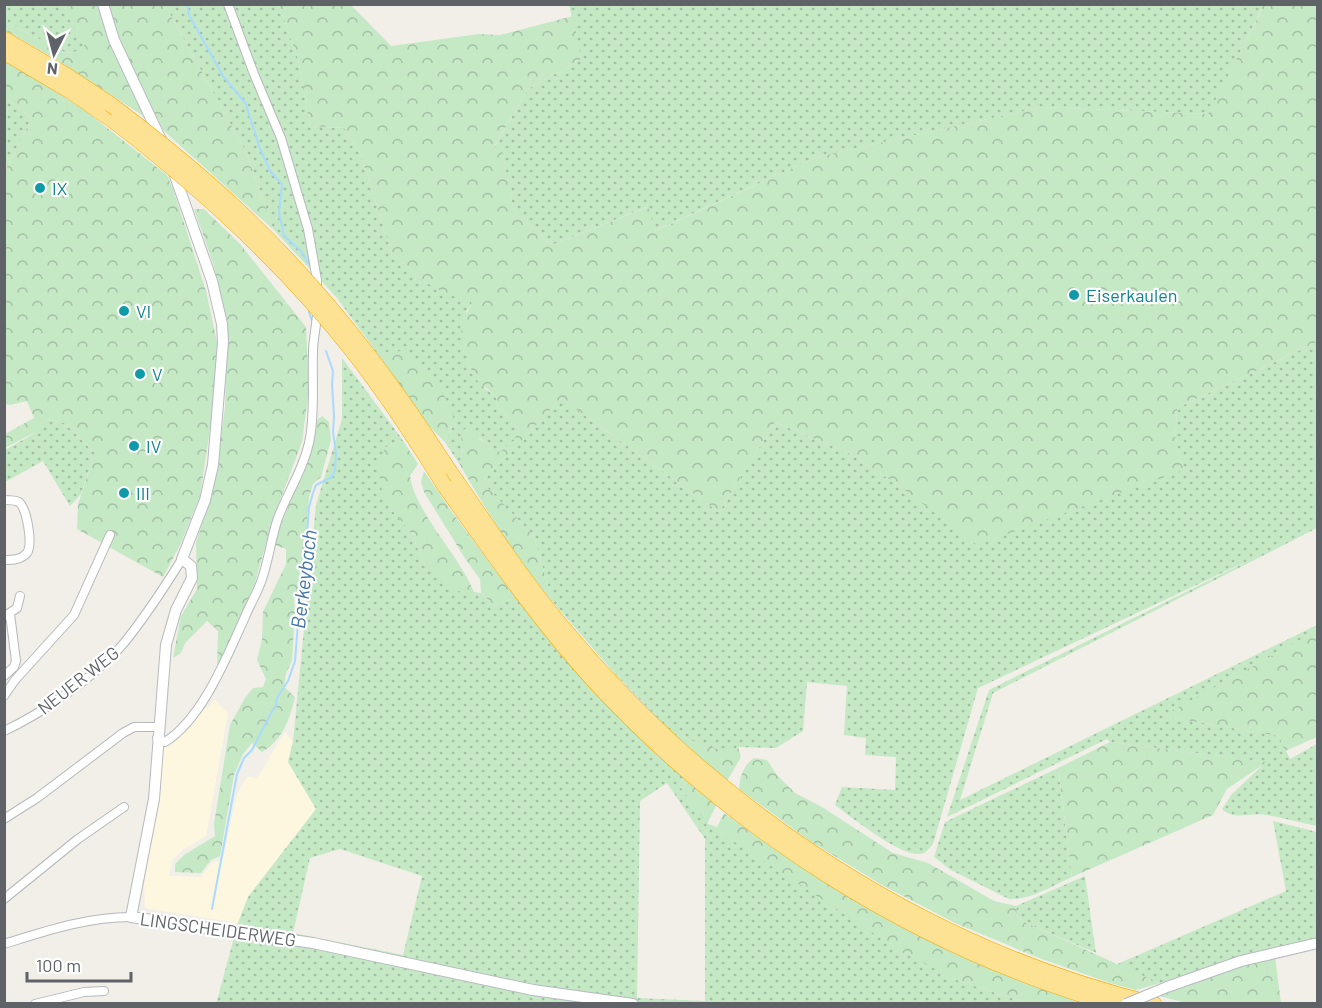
<svg xmlns="http://www.w3.org/2000/svg" width="1322" height="1008" viewBox="0 0 1322 1008" font-family="Barlow,sans-serif">
<style>
.commercial{fill:#fef7e0}
.grass{fill:url(#grass-dots);fill-rule:evenodd}
.forest{fill:url(#forest-crowns)}
.lines{fill:none;stroke-linecap:round;stroke-linejoin:round}
.stream{stroke:#aadaff;stroke-width:2}
.street-casing{stroke:#b5b8bc;stroke-width:10}
.secondary-casing{stroke:#b6babf;stroke-width:12}
.highway-casing{stroke:#f9ab00;stroke-width:16}
.street{stroke:#fff;stroke-width:8}
.secondary{stroke:#fff;stroke-width:10}
.highway{stroke:#fde293;stroke-width:15}
.secondary-bridge-casing{stroke:#b6babf;stroke-width:12;stroke-linecap:butt}
.highway-bridge-casing{stroke:#f9ab00;stroke-width:16;stroke-linecap:butt}
.secondary-bridge{stroke:#fff;stroke-width:10}
.highway-bridge{stroke:#fde293;stroke-width:15}
.culture-dot{fill:#0f9aa8;stroke:#fff;stroke-width:2}
.labels{text-anchor:middle;dominant-baseline:central;stroke-width:4.5;stroke-linejoin:round;paint-order:stroke}
.culture-label{font-size:18px;fill:#0d838f;stroke:#fff;text-anchor:start}
.street-label{font-size:18px;fill:#5f6368;stroke:#fff}
.water-label{font-size:20px;font-style:italic;fill:#4174aa;stroke:#fff}
</style>
<defs>
<pattern id="grass-dots" width="8" height="8" patternUnits="userSpaceOnUse" patternTransform="scale(1.5)"><rect width="8" height="8" fill="#c5e8c5"/><path d="M2 2h.1M6 6h.1" fill="none" stroke="#a3c0a4" stroke-width="1.8" stroke-linecap="round"/></pattern>
<pattern id="forest-crowns" width="20" height="18" patternUnits="userSpaceOnUse" patternTransform="scale(1.5)"><rect width="20" height="18" fill="#c5e8c5"/><path d="M2 6a3 3 0 1 1 6 0M12 15a3 3 0 1 1 6 0" fill="none" stroke="#a3c0a4"/></pattern>
</defs>
<rect width="100%" height="100%" fill="#f1efe8"/>
<path class="commercial" d="M215,700l13,13 -22,123 -22,13 -12,11 -3,16 32,1 11,-14 11,-4 13,-62 11,-20 10,1 28,-46 8,10 -5,20 28,47 -68,88 -10,26 -93,-15 -1,-23 13,-79 6,-58z"/>
<path class="grass" d="M1259,4l3,5 -53,105 -167,-7 -225,50 -163,74 -7,-24 -95,38 -38,-33 -13,-66 -7,2 34,-59 53,-30 -12,-54z
M5,5h60l2,10 21,35 -22,3 -61,-32z
M165,5h114l19,54 12,67 34,2 17,27 31,98 33,29 44,16 3,5 -6,9 18,76 12,8 2,12 13,11 8,11 -4,10 -15,12 -11,-4 -9,-10 -17,10 -3,17 -15,-23 7,-15 -66,-75 -6,5 -43,-59 -64,-69 -27,-77z
M5,98l27,20 -27,53z
M1317,342v186l-324,165 -33,107 357,-175v6l-154,85 116,20 11,23 27,-15v82c-16,-3 -33,-8 -50,-11 -15,-3 -33,6 -45,-6l10,-15 34,-32 -156,-20 -3,-3 -160,78 42,-127 269,-134 -280,132 -45,156c-4,5 -8,10 -15,10 -19,1 -67,-37 -83,-49l7,-18 53,3 1,-33 -31,-2 1,-17 -22,-3 3,-49 -40,-4 -4,49 -27,17 -38,-1 -12,6 -53,-19 -58,-60 -63,-73 -18,-65 -50,-51 2,-9 42,-42 33,-36 158,114 56,-90 78,33 49,33 282,-18 -9,-27 2,-35z
M342,358l60,81 -17,9 2,56 25,30 13,32 49,26 7,1 14,13 20,-9 80,95 89,85 -5,8 29,39 9,3 4,6 238,148 68,22 -811,1 22,-81 10,-26 68,-88 -28,-47 5,-20 23,-237 26,-86zM667,783l38,56v162l-68,-3 3,-197zM340,849l82,27 -19,79 -110,-22 17,-75z
M46,419l19,4 30,30 -14,41 -11,12 -27,-45 -38,21v-32l28,-16z
M1058,768l14,109c-20,9 -41,23 -63,22l-58,-29 -17,-13 11,-35z
M1273,821l44,11v107l-82,18 -75,26 -45,-18 171,-74z
M1085,876l11,77 -70,-30 -9,-6 -1,-11z"/>
<path class="forest" d="M65,5h34l46,112 -89,-58 -51,-29v-9l61,32 21,-3 -20,-35z
M107,5h58l81,147 27,77 -110,-99 -45,-90z
M279,5h72l40,41 88,-12 21,1 73,-19 8,43 -53,30 -34,58 7,-2 13,67 38,33 96,-38 7,24 162,-74 225,-50 166,7 54,-104 -3,-5h58v337l-140,66 -2,35 9,27 -207,75 -75,-57 -49,-33 -78,-33 -56,90 -158,-114 -33,36 -42,42 -2,8 50,52 18,65c-35,-42 -65,-89 -92,-136 0,-5 3,-12 3,-17 -1,-9 -5,-13 3,-20 12,8 20,19 34,24l14,-12 5,-10 -8,-11 -13,-11 -2,-12 -22,-18 -12,-37 -1,-17 11,-21 -3,-5 -5,2 -19,-7 -20,-11 -33,-29 -31,-98 -17,-27 -34,-2 -12,-67z
M5,60l78,49 84,66 6,14 33,102 12,56 -7,75 -11,74 -20,49 -17,32 -86,-48 1,-25 17,-51 -30,-30 -19,-4 -7,11 -34,18v-14l29,-16 -7,-17 -17,4 -5,-1v-233l27,-53 -27,-20z
M194,209h10l36,35 66,83 3,62 -7,53 -30,80 -18,64 -37,83 1,-38 -11,-10 -22,22 -4,10 -8,5 8,-42 16,-27 -1,-46 17,-52 12,-83 2,-87 -14,-58z
M401,351c17,15 48,42 52,64 1,10 -4,18 -8,27l-16,-16 -49,-69 6,-5z
M322,416l7,6 2,18 -10,37 -8,7 -4,13 -5,71 -3,15 -7,14 1,15 -3,49 -6,12 -2,14 11,10c-5,22 -13,44 -33,55l-10,-9 -9,11 -9,21 -14,81 -9,4 -10,13 -26,-1v-8l9,-9 31,-19 -1,-12 16,-99 15,-27 8,-10 10,-1 3,-8 -9,-19 5,-21 1,-27 23,-48v-15l-11,-4 6,-21 24,-56 11,-47z
M402,439l16,25 -8,12c5,36 49,79 64,116l-18,-1 -17,-11 -14,-14 -13,-32 -25,-30 -6,-17 -3,-23 7,-16z
M424,471l28,41 63,85 -20,9 -14,-13 -1,-14 -14,-19 -42,-68 -3,-10z
M1317,631v106l-32,14 -6,-15 -117,-20z
M673,734l53,18 12,-5 3,10 -14,24z
M1110,742l157,20 -40,27 -14,26 -141,62 -14,-109z
M754,758l13,2 10,15 18,18 27,14 71,46 35,10 66,38 22,5 1,11 9,6c45,19 89,41 134,60l-24,7 -26,-7 -71,-25 -84,-35 -73,-38 -72,-44 -71,-52c1,-13 4,-23 15,-31z
M684,777l33,27 -10,20 -28,-39z
M724,813l53,38 89,53 94,50 65,29 65,20h-63l-68,-22 -57,-29 -181,-119 -4,-6z
M1275,957l6,46h-94l-28,-7 81,-29z"/>
<g class="lines">
<path class="stream" d="M187,4l2,11 34,61 23,28 13,42 11,25 12,13 -3,29 5,23 16,14 10,15
M309,309v4l4,10
M212,909l25,-135 7,-16 8,-8 19,-37 5,-7 1,-8 11,-17 7,-20 4,-52 -2,-9 7,-12 4,-17 -2,-22 3,-42 4,-14 3,-8 16,-8 3,-7 1,-17 -3,-21 1,-16 -2,-32 1,-13 -7,-20"/>
<defs>
<path id="street" d="M228,4l26,70 27,64 27,91 9,51v12
M4,500c5,0 11,0 15,2 8,7 14,42 8,51 -6,7 -15,7 -23,7
M5,616l12,-8 3,-12
M4,676l10,-9 2,-6 -6,-47
M4,696l11,-16 59,-65 36,-80
M4,731c39,-18 92,-55 120,-88 21,-26 40,-55 58,-84
M157,738l8,4c38,-24 62,-86 80,-125 5,-13 13,-25 17,-38 7,-20 9,-41 16,-61 10,-26 27,-52 32,-80 5,-28 2,-58 3,-86 0,-14 4,-27 4,-41
M4,819l33,-21 86,-65 11,-6h24
M4,899l74,-60 46,-32
M4,944c42,-13 83,-27 127,-27
M35,1004l49,-12 20,-1"/>
<path id="secondary" d="M103,4l11,36 48,102
M173,170l39,111 10,43 1,18 -10,123 -8,35 -23,59 9,7 1,12 -16,32 -10,35 -12,154 -23,118 182,26 220,47 100,14
M1167,987l74,-26 77,-18"/>
<path id="highway" d="M4,39l62,36 44,29
M4,52l66,39 45,31
M446,466c40,57 78,117 124,170 149,177 357,313 584,368
M444,485c48,67 95,136 151,197 139,150 320,265 517,322"/>
</defs>
<use href="#street" class="street-casing"/>
<use href="#secondary" class="secondary-casing"/>
<use href="#highway" class="highway-casing"/>
<use href="#street" class="street"/>
<use href="#secondary" class="secondary"/>
<use href="#highway" class="highway"/>
<defs>
<path id="secondary-bridge" d="M1126,1004l41,-17"/>
<path id="highway-bridge" d="M110,104c44,33 86,67 127,105 81,76 149,163 209,257
M115,122c87,67 168,141 236,227 34,43 64,89 93,136"/>
</defs>
<use href="#secondary-bridge" class="secondary-bridge-casing"/>
<use href="#highway-bridge" class="highway-bridge-casing"/>
<use href="#secondary-bridge" class="secondary-bridge"/>
<use href="#highway-bridge" class="highway-bridge"/>
</g>
<g class="culture-dot">
<circle cx="40" cy="188" r="6"/>
<circle cx="1074" cy="295" r="6"/>
<circle cx="124" cy="311" r="6"/>
<circle cx="140" cy="374" r="6"/>
<circle cx="134" cy="446" r="6"/>
<circle cx="124" cy="493" r="6"/>
</g>
<g class="labels">
<g class="culture-label">
<text x="52" y="188">IX</text>
<text x="1086" y="295">Eiserkaulen</text>
<text x="136" y="311">VI</text>
<text x="152" y="374">V</text>
<text x="146" y="446">IV</text>
<text x="136" y="493">III</text>
</g>
<g class="street-label">
<text transform="translate(78 680) rotate(-38)">NEUER WEG</text>
<text transform="translate(218 929) rotate(8)">LINGSCHEIDERWEG</text>
</g>
<g class="water-label">
<text transform="translate(303 579) rotate(-83)">Berkeybach</text>
</g>
</g>
<rect width="1322" height="1008" fill="none" stroke="#5f6368" stroke-width="12"/>
<g transform="translate(54 54) rotate(186)" stroke="#ffffff" stroke-width="4.5" paint-order="stroke">
<path d="M0-4.5L10 22L0 15L-10 22Z" fill="#5f6368"/>
<text y="-9" font-size="16" font-weight="bold" text-anchor="middle" fill="#5f6368">N</text>
</g>
<path d="M27 972v9h104v-9" fill="none" stroke="#5f6368" stroke-width="3"/>
<text x="36" y="972" font-size="18" fill="#5f6368" stroke="#ffffff" stroke-width="4.5" paint-order="stroke">100 m</text>
</svg>
